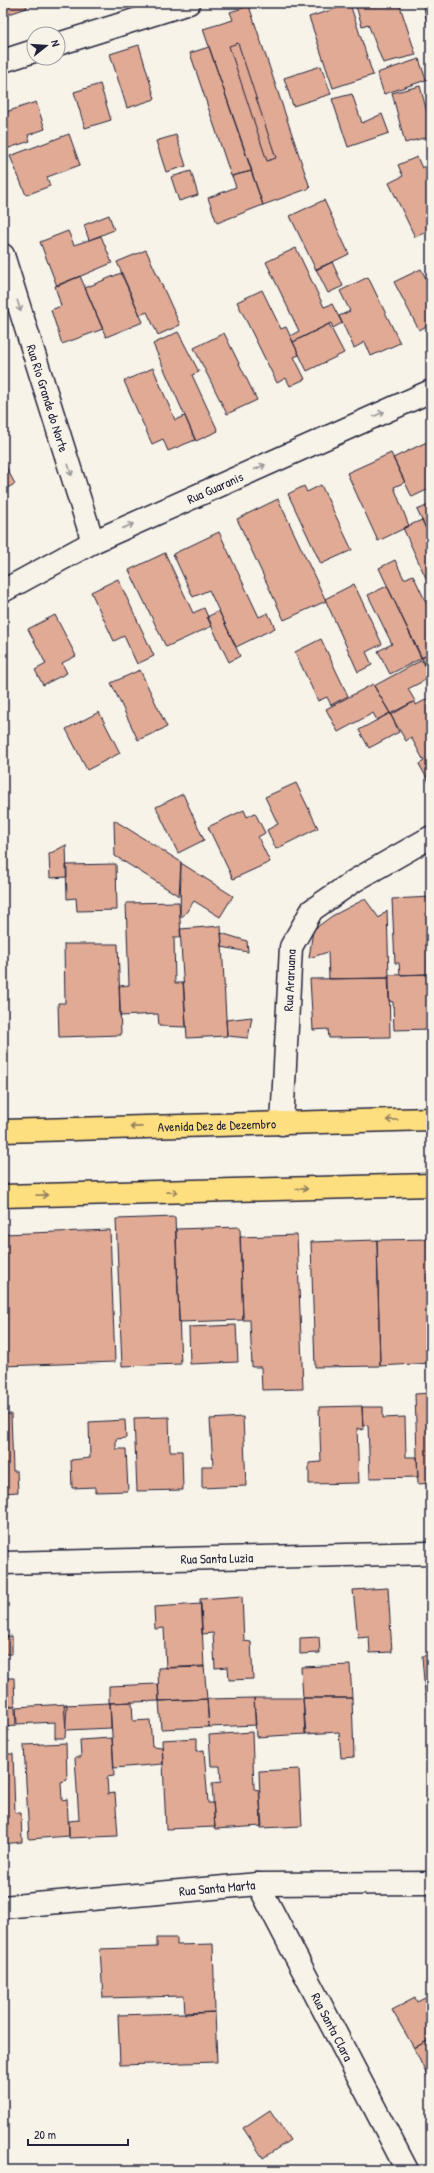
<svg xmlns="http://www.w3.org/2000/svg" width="434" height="2173" viewBox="0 0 434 2173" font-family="'Patrick Hand',sans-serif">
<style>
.building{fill:#e0aa95;stroke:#22223b}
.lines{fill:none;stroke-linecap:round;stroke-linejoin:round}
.street-casing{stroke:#22223b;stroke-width:25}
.highway-casing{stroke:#22223b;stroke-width:25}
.street{stroke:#f7f3e8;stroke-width:22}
.highway{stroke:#fedf80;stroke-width:22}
.oneway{stroke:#97959a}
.oneway2{stroke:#90805e}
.labels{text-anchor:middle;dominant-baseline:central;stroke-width:3;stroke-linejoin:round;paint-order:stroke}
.street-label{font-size:13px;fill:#22223b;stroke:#f7f3e8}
</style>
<rect width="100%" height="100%" fill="#f7f3e8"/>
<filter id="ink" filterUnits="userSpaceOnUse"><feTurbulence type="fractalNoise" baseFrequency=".025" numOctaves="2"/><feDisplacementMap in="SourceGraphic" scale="8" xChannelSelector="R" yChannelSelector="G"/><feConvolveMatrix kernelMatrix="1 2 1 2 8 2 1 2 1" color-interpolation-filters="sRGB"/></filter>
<g filter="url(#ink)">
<path class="building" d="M3,3h22l2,5 -24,8z
M355,3h44l17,52 -33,8 -15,-39 -6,2z
M423,3h8v23h-3z
M350,4l23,71 -40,13 -24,-71z
M249,6l61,182 -47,17 -60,-176 30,-9 -3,-8z
M238,43l38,115 -9,3 -38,-115z
M139,45l16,54 -28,9 -17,-54z
M209,47l43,124 -21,5 -41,-123z
M419,59l7,21 -42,14 -7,-21z
M321,66l10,28 -38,12 -9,-28z
M100,84l11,36 -26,8 -11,-36z
M420,86l11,41v9l-26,7 -13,-50z
M352,94l10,29 20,-9 7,19 -41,14 -16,-48z
M36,102l9,27 -17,6 2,6 -27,9v-37z
M69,134l11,31 -33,12 3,9 -24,9 -16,-39z
M176,135l10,31 -20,6 -10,-31z
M417,157l5,11 4,-2 3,6 2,-1v59l-16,7 -26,-54 14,-7 -5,-11z
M191,171l7,24 -19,6 -8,-24z
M251,171l12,34 -46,18 -9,-25 28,-11 -4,-11z
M324,200l25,54 -33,16 -26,-54z
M109,215l5,15 -25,10 -5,-15z
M68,231l6,14 27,-9 11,27 -55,23 -17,-44z
M296,248l28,59 8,-3 10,19 -9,5 -2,-5 -38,19 -3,-6 9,-5 -33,-69z
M146,250l34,75 -22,10 -11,-23 -7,3 -23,-53z
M332,262l11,24 -15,7 -12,-24z
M421,269l10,19v36l-12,6 -25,-48z
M121,273l22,49 -37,15 -21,-49z
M80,276l23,53 -41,15 -11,-34 10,-4 -6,-20z
M368,277l32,66 -29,13 -6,-14 -11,6 -15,-32 11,-5 -10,-20z
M262,290l19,39 5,-2 13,28 -5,2 11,22 -15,7 -4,-8 -9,5 -40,-81z
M329,324l15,29 -37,18 -14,-29z
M178,332l21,40 -7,3 26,56 -22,10 -43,-97z
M224,333l33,67 -30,14 -33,-66z
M153,368l22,52 10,-4 10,24 -27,11 -5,-12 -11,5 -28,-63z
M431,440v48l-19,9 -19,-39z
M391,453l14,29 -11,5 15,39 -31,15 -31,-68z
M3,461l12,23 -12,6z
M321,485l31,65 -31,14 -33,-70 16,-8 3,6z
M278,499l48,102 -42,19 -47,-101z
M431,504v28l-3,1 -11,-23z
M422,520l9,19v50l-28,-61z
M219,532l40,85 9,-4 7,15 -39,19 -27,-57 -16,7 -20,-43z
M165,553l28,60 11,-5 8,18 -46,21 -37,-77z
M395,560l9,19 9,-4 18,38v40l-10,5 -42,-90z
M118,579l36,77 -17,8 -13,-28 -10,5 -23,-49z
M354,584l28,60 -16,8 6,13 -14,7 -33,-73z
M387,586l35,72 -32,16 -12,-23 14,-7 -24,-49z
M219,611l21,45 -11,6 -22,-45z
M55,615l21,41 -14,7 5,10 -24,12 -8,-15 11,-6 -18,-35z
M321,639l27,57 -17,9 -4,-8 -9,4 -23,-49z
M431,653v22l-9,-17z
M422,660l9,17 -23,12 7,12 -24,14 -17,-29z
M140,670l27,57 -29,13 -27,-57z
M373,684l17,29 -13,7 -4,-7 -35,19 -12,-23z
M427,699l4,8 -1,77 -11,-20 5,-3 -13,-24 -5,4 -16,-27 25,-13 1,4z
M99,712l21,41 -33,17 -21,-41z
M390,713l9,19 -30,16 -10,-18z
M296,783l22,45 -42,21 -9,-19 11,-6 -13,-27z
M183,794l21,46 -26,13 -22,-46z
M244,810l3,7 8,-4 10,20 -7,4 12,25 -37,17 -25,-52z
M114,820l67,42 -2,34 -64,-40z
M66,845l1,32 -17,1 -1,-24z
M181,863l52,33 -13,21 -26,-16 -9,13 -5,4z
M116,864l1,46 -40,1 -1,-13 -9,1 -1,-34z
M431,897v69h-3v8l-28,1 -1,-12h-4l-3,-64z
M365,899l14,19 8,-8 2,68 -60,1 -1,-27 -19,6 4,-28 19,-14z
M179,902l2,35h-7l1,46h8l3,44 -27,-1 -1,-12 -38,2 -1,-30 10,-1 -3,-82z
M221,926l6,110 -40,2 -7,-109z
M221,933l26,8 1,11 -26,-5z
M64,944h54l3,91 -62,2 -1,-34h7z
M431,974v55l-37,1 -1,-28 -4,-1 -1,-26z
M389,978l1,59 -61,1 -1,-9 -15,1 -3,-51z
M252,1017l-4,21 -21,-2 -1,-16z
M175,1217l6,147 -59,2 -6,-147z
M240,1227l3,93 -64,2 -3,-93z
M110,1230l5,132 -112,4v-132z
M297,1235l6,154 -41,1 -1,-23h-9l-2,-47h-7l-3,-83z
M431,1239v124l-51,3 -3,-126z
M377,1240l3,126 -65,1 -4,-125z
M236,1325l2,37 -48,2 -1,-37z
M431,1393v90l-13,1 -3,-90z
M362,1406l1,24 -6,-2 2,55 -50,1v-21l12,-1 -2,-55z
M362,1407h21v11l22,-1 1,40h11l1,20 -48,1 -2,-53 -5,1z
M3,1414h8l2,57h4l1,21 -15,1z
M169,1417l1,34h12l1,39 -46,1 -3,-73z
M243,1417l3,69 -44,2v-22h11l-3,-47z
M125,1420l1,18 -10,1v10h10l2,42 -33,1v-5l-23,1 -1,-28 19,-2 -1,-36z
M388,1588l4,64 -22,1 -1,-16 -11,1 -5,-48z
M428,1590h3v51z
M242,1596l2,45 7,1 2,37 -24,1 -1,-13 -13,1 -2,-35 -11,1 -2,-35z
M201,1604l3,63 -38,1 -2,-40 -9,1 -1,-22z
M12,1636v18h-9v-17z
M319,1637l1,16 -20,1v-16z
M431,1655v38l-6,1 -3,-38z
M350,1665l2,33h-49l-2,-31z
M204,1666l3,33 -48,2 -1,-33z
M3,1678h11l1,28 -12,1z
M158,1684l1,17 -50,2v-17z
M254,1698l2,27 -47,2 -2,-28z
M254,1698h49l3,36 -50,3z
M303,1698h49l2,59 -13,1 -2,-26 -34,2z
M207,1699l2,28 -48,2 -2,-28z
M132,1702l1,19 17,-1 2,26 10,1 1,17 -49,4 -4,-65z
M110,1703l1,25 -45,2 -2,-25z
M67,1704l-2,34h-10v-16l-38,2 -1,-17z
M3,1707h12l1,19 -13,1z
M252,1732l2,57 5,1 3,36 -47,3 -3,-46 9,-1 -1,-16h-9l-2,-31z
M112,1738l2,38 -7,1 1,17 7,-1 3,43 -49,2v-17l10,-1 -4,-63h6l-1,-17z
M197,1738v13l7,-1 4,53h5l2,24 -49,2 -4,-89z
M66,1743l1,37 -6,2 1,18 5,-1 2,37 -40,3 -5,-94z
M3,1754h10l2,59h6l1,29 -19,2z
M299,1769l3,57 -41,2 -2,-57z
M157,1938h20v7l36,-1 2,68 -30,2 -1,-18 -81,2 -3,-49 57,-2z
M431,1995v44l-17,9 -22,-38 23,-12 2,4z
M215,2012l2,50 -97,3 -2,-50z
M431,2039v45l-17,-36z
M270,2110l20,30 -27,18 -20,-30z"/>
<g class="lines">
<defs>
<g id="street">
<path d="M58,44l131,-41"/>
<path d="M3,61l31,-10"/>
<path id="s1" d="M3,255l90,287"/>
<path id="s2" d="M3,591l90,-49 338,-151"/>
<path id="s3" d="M282,1124l9,-177 21,-37 42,-29 77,-44"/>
<path id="s4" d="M3,1563l428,-10"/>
<path id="s5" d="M258,1884l149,286"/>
<path id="s6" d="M3,1907l255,-23 173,-1"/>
</g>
<g id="highway">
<path id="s7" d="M3,1131l428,-12"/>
<path d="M3,1196l428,-11"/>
</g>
</defs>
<use href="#street" class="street-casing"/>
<use href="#highway" class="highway-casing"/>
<use href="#street" class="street"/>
<use href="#highway" class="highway"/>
</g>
<defs><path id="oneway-shaft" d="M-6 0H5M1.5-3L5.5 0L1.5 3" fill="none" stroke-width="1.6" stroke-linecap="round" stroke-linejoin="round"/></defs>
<g class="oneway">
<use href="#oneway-shaft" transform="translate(19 306) rotate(73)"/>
<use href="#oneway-shaft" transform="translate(379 414) rotate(-24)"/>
<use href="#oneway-shaft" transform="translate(260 467) rotate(-24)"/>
<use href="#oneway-shaft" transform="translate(70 470) rotate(73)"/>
<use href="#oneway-shaft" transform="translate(128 526) rotate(-24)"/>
</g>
<g class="oneway2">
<use href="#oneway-shaft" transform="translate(392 1120) rotate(178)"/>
<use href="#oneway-shaft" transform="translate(136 1127) rotate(179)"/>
<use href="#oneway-shaft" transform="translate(302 1189) rotate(-1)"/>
<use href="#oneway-shaft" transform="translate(172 1192) rotate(-1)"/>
<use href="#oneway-shaft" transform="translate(42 1195) rotate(-1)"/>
</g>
</g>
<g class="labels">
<g class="street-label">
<text stroke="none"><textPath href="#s1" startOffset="150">Rua Rio Grande do Norte</textPath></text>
<text stroke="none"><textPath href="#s2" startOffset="236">Rua Guaranis</textPath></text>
<text stroke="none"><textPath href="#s3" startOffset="144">Rua Araruana</textPath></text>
<text stroke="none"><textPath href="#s7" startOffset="214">Avenida Dez de Dezembro</textPath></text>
<text stroke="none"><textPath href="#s4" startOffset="214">Rua Santa Luzia</textPath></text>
<text stroke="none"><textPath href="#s6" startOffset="215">Rua Santa Marta</textPath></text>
<text stroke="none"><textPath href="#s5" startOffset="161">Rua Santa Clara</textPath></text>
</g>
</g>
<rect width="434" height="2173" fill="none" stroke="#f7f3e8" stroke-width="16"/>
<rect x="8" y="8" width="418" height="2157" fill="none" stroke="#22223b" stroke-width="1.5" filter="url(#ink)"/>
<g transform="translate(46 46) rotate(73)"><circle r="19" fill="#f7f3e8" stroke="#a29fa3"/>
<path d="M0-3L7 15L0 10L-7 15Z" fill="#22223b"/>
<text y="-6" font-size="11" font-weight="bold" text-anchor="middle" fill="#22223b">N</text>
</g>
<path d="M28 2139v6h100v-6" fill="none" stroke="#22223b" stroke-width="2"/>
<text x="34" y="2139" font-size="12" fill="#22223b" stroke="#f7f3e8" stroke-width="3" paint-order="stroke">20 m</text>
</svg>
